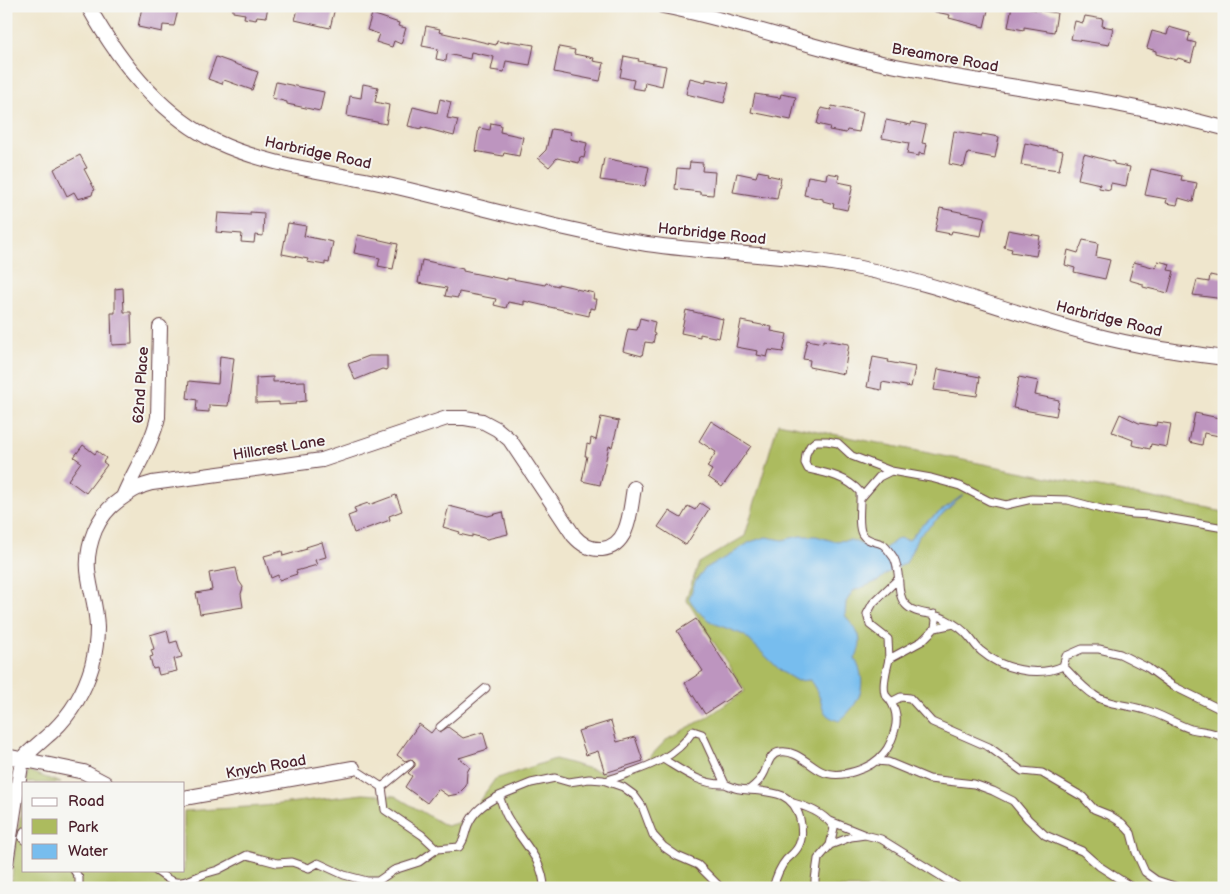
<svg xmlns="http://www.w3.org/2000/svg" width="1230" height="894" viewBox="0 0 1230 894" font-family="'Balsamiq Sans',sans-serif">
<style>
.green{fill:#acbb5e;stroke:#7b6d44}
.water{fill:#77bdee;stroke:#606e8c}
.building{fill:#bd95bf}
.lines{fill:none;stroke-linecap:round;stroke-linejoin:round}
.lane-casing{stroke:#633d43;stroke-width:9}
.street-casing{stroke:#633d43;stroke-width:16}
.lane{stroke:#fff;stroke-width:7}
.street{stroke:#fff;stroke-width:14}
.labels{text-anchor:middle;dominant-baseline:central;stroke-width:4;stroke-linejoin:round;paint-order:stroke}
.street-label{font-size:15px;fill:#4a1f2b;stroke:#f6f6f2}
</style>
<rect width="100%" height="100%" fill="#f6f6f2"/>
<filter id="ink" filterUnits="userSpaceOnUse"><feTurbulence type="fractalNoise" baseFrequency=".02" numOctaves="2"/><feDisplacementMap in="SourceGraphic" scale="10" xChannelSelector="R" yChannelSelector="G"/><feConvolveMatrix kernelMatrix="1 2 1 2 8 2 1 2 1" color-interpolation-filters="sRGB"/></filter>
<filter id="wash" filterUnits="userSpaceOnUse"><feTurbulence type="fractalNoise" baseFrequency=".0096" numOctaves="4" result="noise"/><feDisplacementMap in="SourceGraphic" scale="20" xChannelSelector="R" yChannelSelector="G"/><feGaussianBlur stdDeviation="1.12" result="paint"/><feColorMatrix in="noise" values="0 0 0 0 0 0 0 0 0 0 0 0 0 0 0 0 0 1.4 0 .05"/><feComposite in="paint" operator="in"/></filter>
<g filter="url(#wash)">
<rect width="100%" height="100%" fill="#efe6cd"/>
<path class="green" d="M778,423l446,89v376h-1213l4,-41 9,-50v73h160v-59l79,-5 100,-12 32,2 51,30 19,-5 30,-42 60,-20 50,14 41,-12 22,-23 38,-20 39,-27 -59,-92 13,-36 46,-27z
M28,771l33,12h-35z"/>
<path class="water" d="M964,494l-46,43 -12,26 -20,11 -8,7 -25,10 -7,11 -1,13c12,19 21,20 10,44 14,25 5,45 -16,62 -19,-6 -14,-13 -21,-27 -2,-5 -5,-9 -8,-14l-13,1 -15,-9 -38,-37 -31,-12 -15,-12 -9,-12 6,-17 10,-14 22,-11 23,-15 16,-5 17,3 17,-4h16l17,5 18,-1 29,12 19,-14 10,2 13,-15z"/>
<g id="blocks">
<path class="building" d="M146,6h33l-5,20 -11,-1 -1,7 -24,-5 4,-20 4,1z
M233,6h35l-2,11 -9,-1 -1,4 -12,-2 1,-4 -12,-2z
M299,6h30l6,2 -5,20 -35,-8z
M927,6h62l-5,21 -35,-9 1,-3 -23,-5z
M1012,6h18v3l27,4 -3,19 -30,-5v3l-16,-3z
M372,14l27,9 -1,3 8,2 -5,16 -7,-3 -2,6 -16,-5 3,-8 -12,-4z
M1085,16l18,3 -1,7 11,2 -4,17 -38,-6 4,-18 8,2z
M426,26l14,3 -1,3 57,13 1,-4 11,2v-2l26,4 -4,20 -24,-4 -2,11 -13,-2 3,-13 -23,-5 -1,7 -23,-5 -1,7 -10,-2 2,-10 -16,-3z
M1169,27l21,6 -2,8 8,2 -5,19 -13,-4 -1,2 -21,-6v-3l-9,-3 5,-17 15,4z
M559,47l16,3 -1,4 20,4 -1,3 11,2 -4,18 -46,-9z
M624,56l15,3 -1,2 28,5 -4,20 -17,-4 -1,8 -12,-2 2,-8 -14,-3z
M216,57l42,15 -6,18 -28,-10 -2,4 -14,-5z
M690,78l16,4v-3l23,4 -5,20 -38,-9z
M276,82l48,10 -4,19 -33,-7v-2l-15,-4z
M363,84l15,3 -3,15 14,3 -3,19 -39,-8 3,-20 11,2z
M755,94l25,4 1,-4 15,3 -5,23 -40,-8z
M440,99l11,3 -4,16 11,2 -4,16 -33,-9v2l-13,-3 5,-19 24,6z
M832,106l31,7 -4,19 -12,-2 -1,3 -17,-3 1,-3 -13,-3 4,-16 10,2z
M886,120l25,5 1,-3 14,3 -4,18 5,1 -2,10 -6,-1v3l-12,-2 2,-11 -27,-5z
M491,123l10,2 -1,7 23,5 -4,19 -15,-3 -1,3 -28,-5 4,-23 11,2z
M551,129l20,3 -1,7 17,4 -3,15 -4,-1 -1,6 -22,-5 -8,9 -11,-9 8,-8z
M954,131l28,5v-2l17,3 -4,21 -27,-5 -4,14 -15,-3z
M1025,143l38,8 -4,19 -38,-5z
M1084,154l30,8v2l16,3 -4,19 -15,-3 -1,7 -11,-2 1,-4 -22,-5z
M80,155l7,13 -3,1 11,21 -2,1 -1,4 -14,4 -4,-7 -7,4 -13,-27z
M604,158l45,9 -4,19 -45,-6z
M690,162l13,1 -1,8 13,1 -2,23 -13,-1v-2l-25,-3 2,-21 12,1z
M1151,169l31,7 -1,4 16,3 -4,19 -14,-4 -2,7 -11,-2 1,-4 -22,-4z
M758,171l10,2 -1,2 14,3 -4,21 -44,-7 4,-19 19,4z
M827,173l12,2 -1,7 15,3 -6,25 -14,-3 1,-3 -11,-3v-2l-19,-4 4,-19 18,3z
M940,208l45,9 -4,19 -29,-5 -1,3 -16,-3z
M250,212l14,1 -1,23 -8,-1 -1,8 -13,-1 1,-8 -26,-2 2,-19 32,2z
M288,223l18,3 -2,10 29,6 -4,21 -4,-1v3l-18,-3 1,-3 -26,-5z
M1008,230l32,6 -4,20 -25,-4 1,-3 -8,-2z
M358,235l40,9 -5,25 -15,-3 2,-8 -26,-5z
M1083,240l15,3 -2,14 14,3 -5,19 -31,-7 1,-4 -10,-3 3,-15 10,3z
M422,260l41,9v2l44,9v-2l38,7 1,-2 12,3v-2l18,4v1l18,4 -1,6h4l-2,10 -5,-1 -1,8 -65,-15v4l-16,-3 -2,6 -12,-3 2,-6 -37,-7 -1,6 -13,-2 2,-8 -29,-5z
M1158,261l12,3 -2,6 6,1 -6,22 -25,-6v-3l-14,-4 5,-18 22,6z
M1210,275l14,3v21l-31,-4 4,-15 12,2z
M123,288l1,24h7l1,32 -20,1 -1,-32h4v-24z
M686,310l37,9 -4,19 -19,-4v3l-19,-4z
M640,318l15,4 -2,11 2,1 -2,9 -8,-1 -3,14 -19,-5 5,-22 9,1z
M741,321l31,6 -1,4 16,3 -4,18 -14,-2 -2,7 -10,-2 1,-4 -22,-4z
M807,340l16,3v-3l26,4 -5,30 -35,-7 1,-7 -7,-1z
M220,356l14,2 -6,48 -19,-1v7l-13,-1 1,-11 -10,-2 2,-17 29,3z
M369,356h18v14l-5,-1 -27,11 -7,-16z
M873,357l16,3 -1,2 27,5 -4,20 -29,-5 -1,8 -14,-3z
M938,369l42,8 -3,19 -43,-6z
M273,377v5l32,-1 1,20 -9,1 -1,2 -17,1v-3l-23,1v-25z
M1019,377l19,4 -3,14 24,5 -3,16 -43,-8z
M1195,413l29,6v18l-20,-4 -2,12 -13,-3z
M1120,414l19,9 17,3 1,-4 14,2 -4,23 -16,-3 -1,5 -18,-4 1,-5 -21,-8z
M601,417l18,4 -7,26 -3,-1 -9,39 -18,-4 5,-25h-2l2,-12 3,1 1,-7 5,2z
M711,421l40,25 -29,41 -14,-10 4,-7 -5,-3 9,-15 -17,-11z
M83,445l12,9 2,-3 9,7 -3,4 4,3 -21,28 -18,-13 13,-18 -7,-5z
M396,495l6,16 -13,5 1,4 -36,13 -6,-17 8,-3 -2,-5 14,-5 1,2z
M700,503l9,6 -23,36 -28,-18 11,-16 12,7 7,-12 7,4z
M449,506l39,10 15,-4 5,22 -21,5 -15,-4v2l-13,-3 1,-2 -17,-5z
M322,542l4,15 -11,3 2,5 -21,6 1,3 -18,6 -1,-5 -7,3 -7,-22 18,-5 1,5 24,-7 -1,-2z
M236,568l3,13 4,6 -2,7 2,13 -43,7 -4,-21 16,-3 -3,-17z
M696,619l46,71 -37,24 -20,-31 18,-12 -26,-40z
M167,630l3,13 7,-2 5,16 -8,2 3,12 -18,4 -2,-7 -4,1 -3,-12 3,-1 -2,-6 3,-1 -4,-14z
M611,721l6,21 18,-5 8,24 -38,12 -7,-22 -12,4 -8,-24z
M419,724l12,9 4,-5 5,4 8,-5 15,11 20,-6 5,17 -29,9 11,9 -3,5 -1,14 -8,8 -10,2 -10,-7 -11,14 -22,-16 7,-11 -4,-3 7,-7v-3l-4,-4 -6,2 -8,-6z"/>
</g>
</g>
<g filter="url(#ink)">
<use href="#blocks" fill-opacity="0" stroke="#633d43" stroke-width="1"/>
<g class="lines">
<defs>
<path id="lane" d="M861,498l18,-21 12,-6
M1224,528l-74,-13 -17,-1 -28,-4 -37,-10 -36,-1 -26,6 -17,-4 -29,-15 -29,-8 -40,-7 -39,-15 -14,-13 -11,-2h-11l-6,5 -4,8 -1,9 3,6c19,4 39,8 52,23 1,11 -3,33 2,42 4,7 13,7 20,10 4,2 9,10 12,14 8,15 1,36 12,47 9,10 27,7 39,14 8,4 18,10 24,18 4,4 7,10 12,14 21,18 56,27 82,15 10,10 20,22 31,29 14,10 35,10 51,15 16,4 30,14 46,19 12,3 22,2 33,9
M934,614l2,6 -1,8 19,-4
M889,659l-1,-20 -18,-14 -3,-11 6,-11 26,-25
M1063,666l3,-10 16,-7h17l21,5 28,14 25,18 51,25
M891,702l10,-5 9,1 22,24 57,25 33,24 20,2 41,24 11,12 15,6 13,8 9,10 5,19 9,20 11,8 24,8
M440,727l46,-39
M663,759c20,12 38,26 62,25
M876,761l12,1 41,17 45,5 19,7 20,10 15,18 17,16 37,16 17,15 34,22
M353,768l29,19 3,23 37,25 15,14 22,-2c7,-9 5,-12 9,-22 6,-15 18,-22 31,-29 3,7 5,16 9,22 13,23 36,42 36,70
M606,781c33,-12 67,-19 87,-50l9,3 23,50c5,2 10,5 15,5 25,4 52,-2 60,30 2,9 3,18 -1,26 -3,7 -8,10 -13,15 -7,8 -10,17 -13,28
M382,787l28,-23
M750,789c5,-4 10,-8 13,-14 5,-8 5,-21 17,-23 15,-3 29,13 41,19 18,9 51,-2 63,-18 6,-7 9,-16 11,-24 3,-11 1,-20 -5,-29 -2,-2 -4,-4 -5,-6 -3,-11 2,-25 4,-35l33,-18 13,-13
M499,796l32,-13 24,-5 14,4 20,-3 14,1 20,7 11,8 8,11 11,29 11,12 13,9 21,9 23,23
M793,803c15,4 33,11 41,25l-4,17 -12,14 -3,21v8
M24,831l-2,7 2,2
M865,835l16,4 79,49
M830,845l21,-8 14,-2 -35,-14
M74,870l5,8v10
M155,870c15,11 19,16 37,9l-3,9
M192,879l12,-5 14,-4 29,-15 30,8 15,-1 17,6 9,-5 26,12 23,6h11l16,-11 25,-8 18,-13"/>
<path id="street" d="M88,6c30,54 73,109 129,136 51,24 113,30 167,42 88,20 174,46 263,60 69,10 139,10 208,23 80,16 157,46 236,67 44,12 88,18 133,24
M663,6c76,15 148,42 223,58 113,23 227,34 338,64
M123,497c11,-27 29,-52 35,-80l2,-90
M6,756l78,16 21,11
M22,759c10,-10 21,-19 31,-28 18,-17 32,-41 39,-65 3,-12 5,-26 5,-38 -1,-39 -19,-56 -2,-98 5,-11 13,-22 23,-29 11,-8 20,-15 34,-18l170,-23 125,-42h18l17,3 15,8 13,11 64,96c7,8 16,14 28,13 28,-3 28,-40 32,-61
M184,798l169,-30
M6,863l16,-104"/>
</defs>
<use href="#lane" class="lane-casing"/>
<use href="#street" class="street-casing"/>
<use href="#lane" class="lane"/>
<use href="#street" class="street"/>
</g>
</g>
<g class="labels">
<g class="street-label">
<text transform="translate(945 58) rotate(10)">Breamore Road</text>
<text transform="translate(318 153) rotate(12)">Harbridge Road</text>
<text transform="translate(712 234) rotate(6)">Harbridge Road</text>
<text transform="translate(1109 319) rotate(14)">Harbridge Road</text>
<text transform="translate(141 385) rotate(-86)">62nd Place</text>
<text transform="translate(279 448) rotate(-9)">Hillcrest Lane</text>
<text transform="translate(266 767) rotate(-10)">Knych Road</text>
</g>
</g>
<rect width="1230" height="894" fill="none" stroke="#f6f6f2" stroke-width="25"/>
<rect x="22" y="782" width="162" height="90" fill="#f6f6f2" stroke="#b1a0a2"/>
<rect x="32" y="798" width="25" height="8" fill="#ffffff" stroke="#b1a0a2"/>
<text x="68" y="806" font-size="15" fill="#4a1f2b">Road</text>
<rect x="32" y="819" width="25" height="15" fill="#acbb5e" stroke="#b1a0a2"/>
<text x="68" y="832" font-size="15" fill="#4a1f2b">Park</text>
<rect x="32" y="844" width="25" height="15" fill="#77bdee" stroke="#b1a0a2"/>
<text x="68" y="856" font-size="15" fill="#4a1f2b">Water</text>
</svg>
